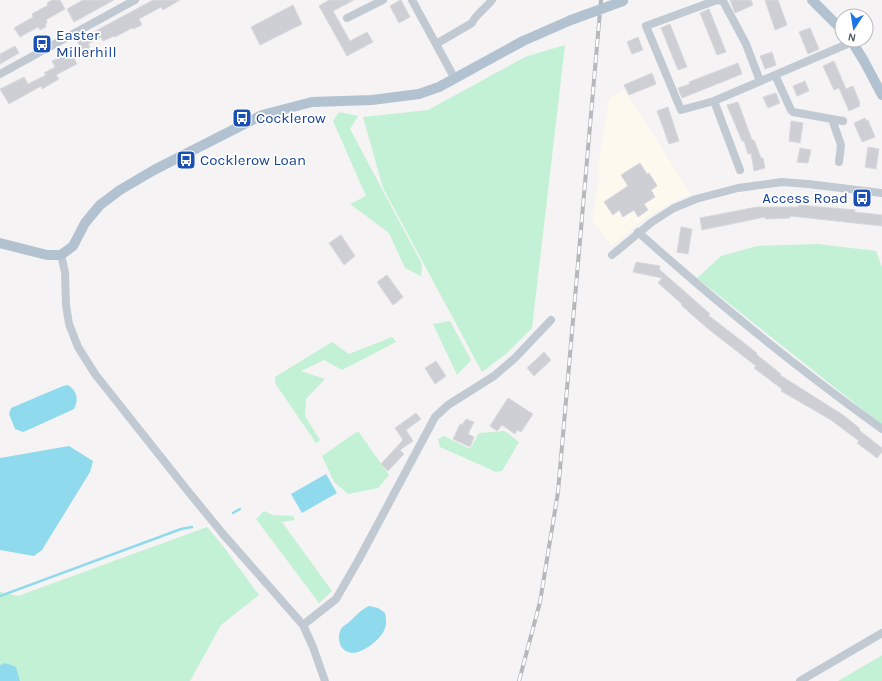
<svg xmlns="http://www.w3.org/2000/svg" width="882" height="681" viewBox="0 0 882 681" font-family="Karla,sans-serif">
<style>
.commercial{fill:#fdf9ef}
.green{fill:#c3f1d5}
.water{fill:#90daee}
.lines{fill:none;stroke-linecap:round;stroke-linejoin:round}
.stream{stroke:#90daee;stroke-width:2.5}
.building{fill:#cdcfd5;stroke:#d7d9de}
.minor{stroke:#c1cad2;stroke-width:8}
.major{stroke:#b3c2d1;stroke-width:10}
.rail-casing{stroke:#b5b8bd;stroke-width:4}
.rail{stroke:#fff;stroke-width:2.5;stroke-dasharray:8;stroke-linecap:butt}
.major-bridge{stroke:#b3c2d1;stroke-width:10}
.labels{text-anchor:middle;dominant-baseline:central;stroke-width:3.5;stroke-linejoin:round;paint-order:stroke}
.transit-label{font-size:15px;fill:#164399;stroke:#fff;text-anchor:start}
</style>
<rect width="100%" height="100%" fill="#f5f3f3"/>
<path class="commercial" d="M624,89l67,105 -15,6 -29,17 -35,29 -20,-25 7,-43 -1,-13 11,-66z"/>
<path class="green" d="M565,45l-33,283 -25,25 -25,19 -99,-184 -20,-71 65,-7 97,-53z
M339,112l19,4 -8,13 72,135 -1,12 -16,-8 -16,-35 -39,-29 16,-8 -33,-75z
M818,244l58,7 6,16v158l-185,-147 24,-22 36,-10z
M450,321l21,39 -14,15 -24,-51z
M392,337l4,5 -54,28 -18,-10 -23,11 24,8 -19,20 -1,17 15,24 -4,3 -41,-60v-6l57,-35 17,12z
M358,431l31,44 -11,13 -30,6 -14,-12 -12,-26z
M505,431l14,11 -17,29 -6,1 -56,-25 -2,-8 6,-3 26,13 9,-16z
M264,511l9,4 20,1 2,4 -13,2 50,69 -13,12 -63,-84z
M207,527l16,19 36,49 -38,30 -31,56h-190v-89l18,4z
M882,655v26h-44l43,-25z"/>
<path class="water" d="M68,385c9,6 11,14 6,24l-46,21 -5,2 -8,-3 -6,-15 2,-6 52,-22z
M69,446l24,15 -3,11 -48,78 -8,6 -34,-6v-92z
M326,474l11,19 -35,20 -11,-19z
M369,606l9,2 7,5c1,5 2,10 0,15 -3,11 -22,25 -33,25 -12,-1 -16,-14 -11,-24 1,-2 4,-4 7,-6 7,-6 12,-13 21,-17z
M5,663l11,4 4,14h-20v-16z"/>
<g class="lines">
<path class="stream" d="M233,513l7,-4
M0,596l181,-67 11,-2"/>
</g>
<path class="building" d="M52,0h8l5,9 -19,11 1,3 -2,1 1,3 -6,3 -2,-3 -18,10 -6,-9 19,-11 -1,-3 16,-9 -1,-2z
M83,0h31l-40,22 -7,-13z
M153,0h27l-17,10 -2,-3 -22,12 3,6 -9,4 -1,-1 -17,9 -1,-1 -11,5 -2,-4 -13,7 2,3 -7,4 -6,-10z
M329,0h25l-21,11 17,30 17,-9 6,10 -26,14 -28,-50z
M400,0h1l9,17 -11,6 -9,-17z
M730,0h21l2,5 -18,8z
M765,0h13l9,25 -12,5z
M293,5l9,19 -42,21 -9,-18z
M709,9l17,43 -9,3 -17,-42z
M670,24l17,43 -9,3 -17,-42z
M810,28l9,21 -11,5 -9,-22z
M638,37l5,13 -11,4 -5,-12z
M15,46l4,7 -19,11v-10z
M71,52l6,12 -21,11 3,4 -17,10 -1,-3 -32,18 -9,-15 24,-12 4,7 18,-9 -2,-2 11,-6 -3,-6z
M772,52l4,13 -11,4 -5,-13z
M834,61l12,28 7,-3 7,17 -1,1 1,2 -11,5 -10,-23 -5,2 -11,-24z
M738,63l4,11 -60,24 -4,-10 12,-4 -1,-2z
M652,73l4,11 -27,11 -5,-10z
M805,81l4,10 -12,5 -4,-10z
M776,93l4,10 -12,5 -5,-11z
M738,102l14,38h2l7,18h2l2,10 -11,3 -3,-18 -3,1 -4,-13h-2l-15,-36z
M668,107l11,34 -10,3 -12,-33z
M865,118l1,3 2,-1 7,17 -13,5 -8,-19z
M791,121l12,2 -3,20 -11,-2z
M868,147l11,2 -3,20 -11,-2z
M800,148l11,2 -3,13 -11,-1z
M640,163l7,11 2,-1 8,13 -6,4 4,7 -11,7 4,6 -10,7 -4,-7 -11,7 -4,-7 -6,5 -9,-13 24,-16 -7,-11z
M799,205l56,5v2l27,3v11l-92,-10v2l-25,1v-2l-63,13 -2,-12 57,-11h42z
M681,227l11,2 -4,25 -11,-2z
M341,235l14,21 -11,9 -15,-22z
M636,262l24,4 -1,3 51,45 -2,1 49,38 -1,1 25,20 -1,1 63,40 14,11 3,3 -1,1 23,18v4l-5,6 -20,-15 2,-2 -28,-21 -50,-29 1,-2 -28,-21 2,-2 -49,-38 -26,-23 1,-1 -24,-21 4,-5 -29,-6z
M387,275l16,22 -10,8 -16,-23z
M544,352l7,8 -17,16 -7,-8z
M436,361l10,15 -11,8 -10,-16z
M508,398l25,16 -12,18 -4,-2 -2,4 -13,-9 -5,6 -7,-5z
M416,413l5,6 -15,11 7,11 -13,9 4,4 -16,17 -7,-7 22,-24 -8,-12z
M466,419l8,3 -6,12 6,3 -4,10 -17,-8 7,-15 2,1z"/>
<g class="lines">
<path class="minor" d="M412,0l43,79
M347,18l36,-18
M436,44l36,-21c2,-7 15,-16 20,-23
M0,74l135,-74
M775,75l16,35 2,2 50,9
M714,101l-33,9 -35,-84 71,-26 6,1 23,43 14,37
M832,119l9,26 -2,17
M740,170l-26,-69 138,-59
M638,232c78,70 159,136 244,197
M61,255l4,17 1,33 3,19 9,23 17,27 92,116 36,44 80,91 10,22 12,34
M612,255l40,-33 22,-14 22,-9 42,-11 44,-6 26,2 74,9
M303,625l33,-26 22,-38 77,-144 13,-12 46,-29 21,-18 36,-38
M800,681l82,-48"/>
<path class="major" d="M812,0l30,30
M851,40l13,21 18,34
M0,243l47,12h14l12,-9 12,-23 15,-18 20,-15 34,-20 108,-55 50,-13 60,-2 47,-6 20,-7 84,-46 48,-21"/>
<defs>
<path id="rail" d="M519,681l21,-79 18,-110 43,-492"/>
</defs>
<use href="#rail" class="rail-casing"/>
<use href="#rail" class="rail"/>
<path class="major-bridge" d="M571,20l52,-19"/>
</g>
<defs>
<symbol id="bus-square" viewBox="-11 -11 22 22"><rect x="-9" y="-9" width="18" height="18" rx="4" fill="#1a4fb4" stroke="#fff"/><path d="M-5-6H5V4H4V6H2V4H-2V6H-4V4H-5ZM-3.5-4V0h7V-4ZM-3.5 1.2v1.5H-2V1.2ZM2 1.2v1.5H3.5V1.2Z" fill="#fff"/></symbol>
</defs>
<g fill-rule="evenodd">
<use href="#bus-square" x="31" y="33" width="22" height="22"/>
<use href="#bus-square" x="231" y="107" width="22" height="22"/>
<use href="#bus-square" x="175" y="149" width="22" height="22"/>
<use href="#bus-square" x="851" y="187" width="22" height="22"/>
</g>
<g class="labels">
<g class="transit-label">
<text x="56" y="35">Easter<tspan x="56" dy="17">Millerhill</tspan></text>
<text x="256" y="118">Cocklerow</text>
<text x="200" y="160">Cocklerow Loan</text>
<text x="848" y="198" text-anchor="end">Access Road</text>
</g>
</g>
<g transform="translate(854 28) rotate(192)"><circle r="19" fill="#ffffff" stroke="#b7bbc0"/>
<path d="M0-3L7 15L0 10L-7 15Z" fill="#1a73e8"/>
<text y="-6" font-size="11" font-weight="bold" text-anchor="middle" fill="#4a5661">N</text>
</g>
</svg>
